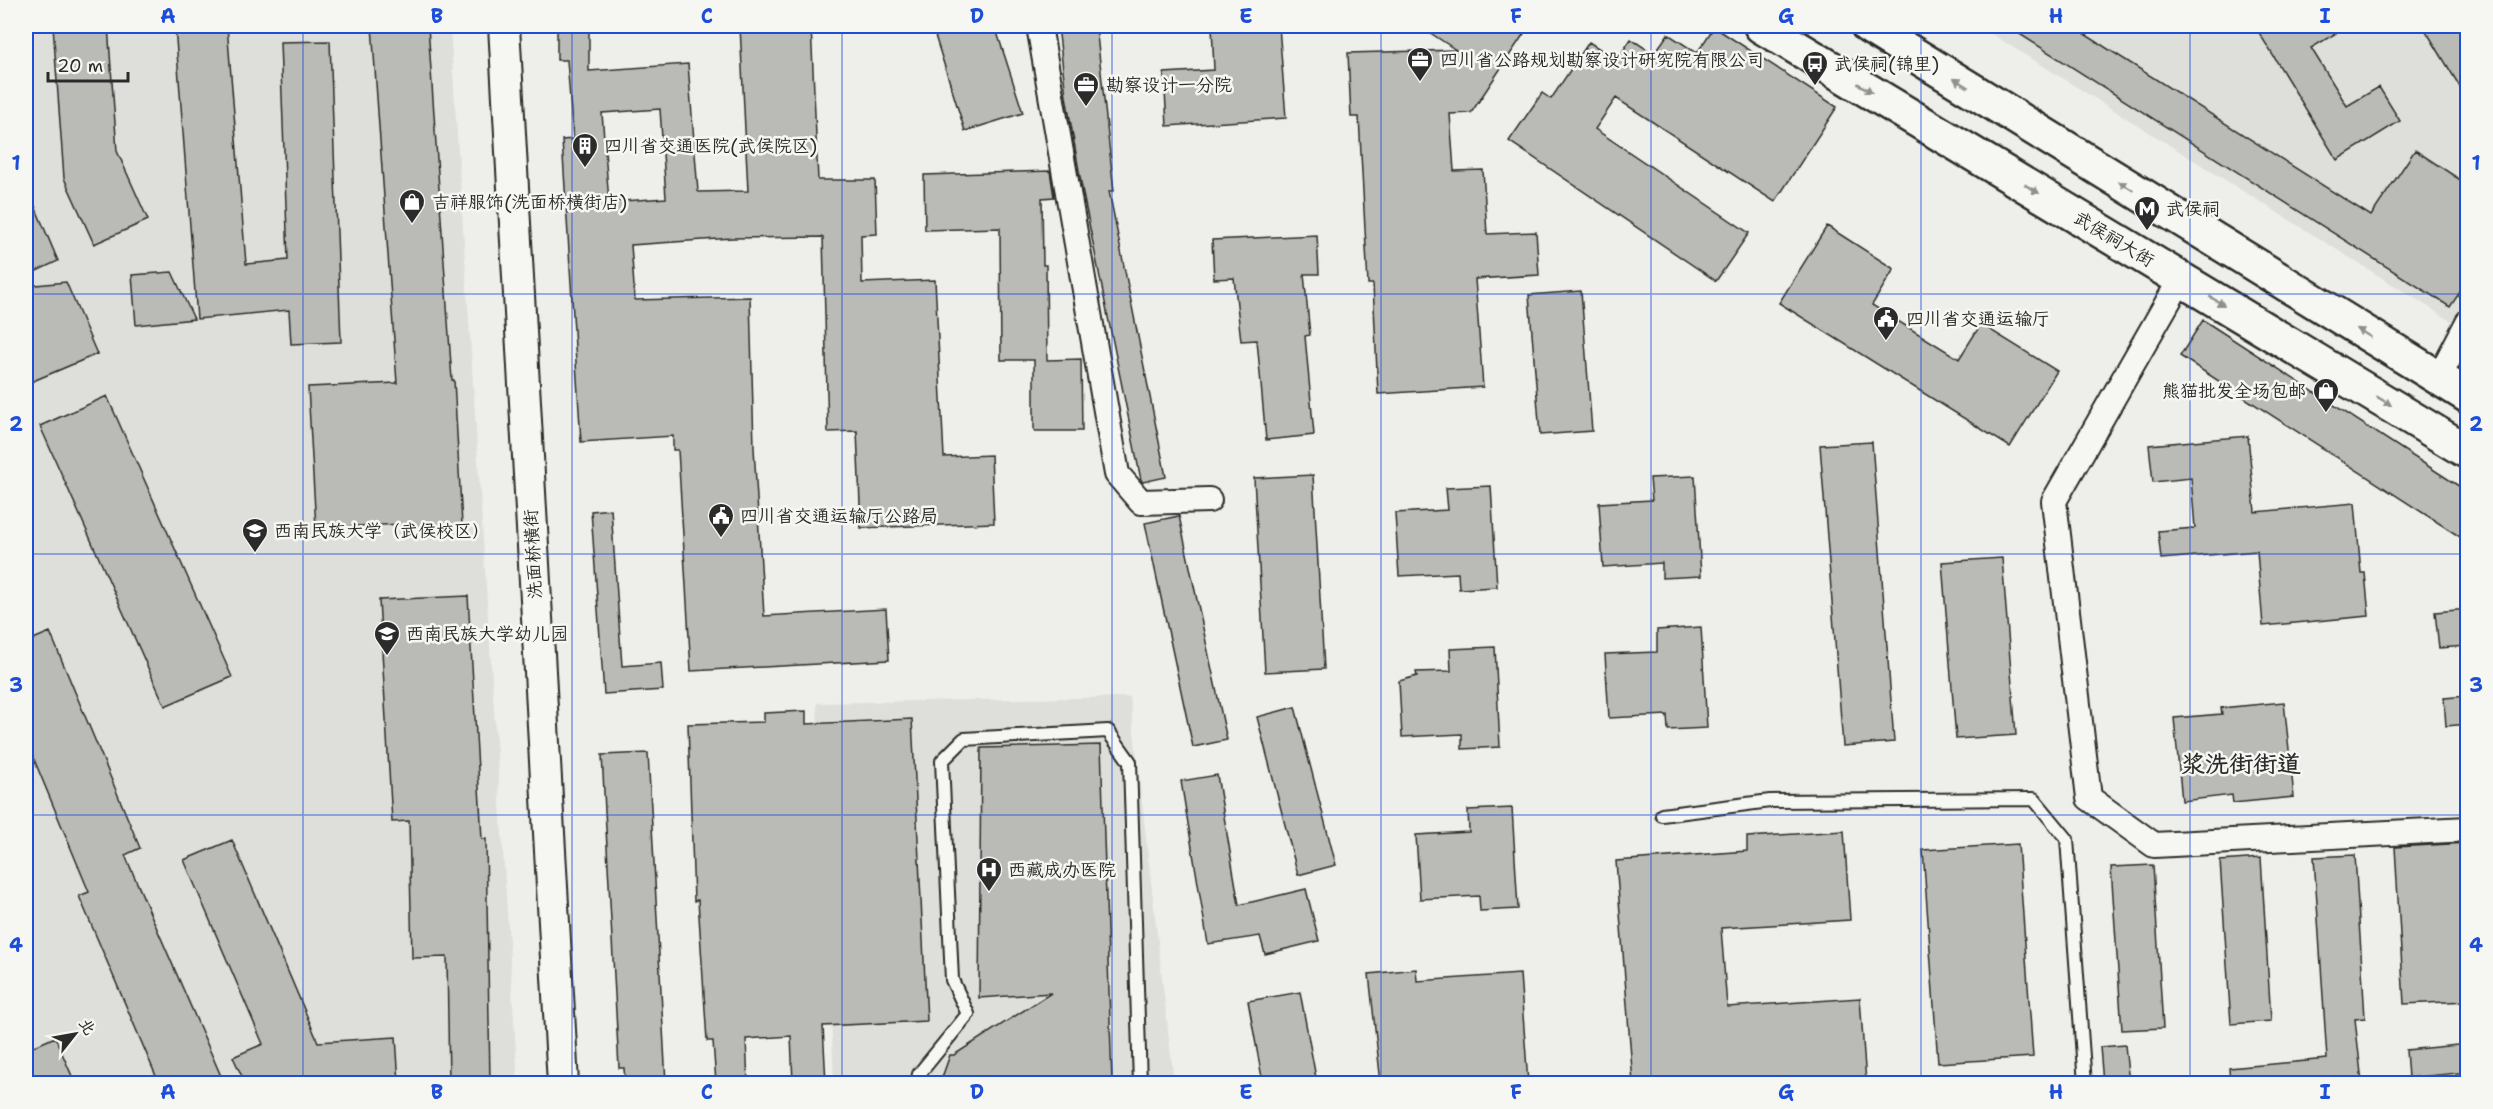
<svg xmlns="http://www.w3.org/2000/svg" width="2493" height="1109" viewBox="0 0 2493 1109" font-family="'Shantell Sans','LXGW WenKai TC',sans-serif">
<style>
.built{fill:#dededb}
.building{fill:#babab7;stroke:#2b2b2b;stroke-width:1.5;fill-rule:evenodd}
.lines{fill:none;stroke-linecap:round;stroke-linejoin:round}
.service-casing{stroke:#2b2b2b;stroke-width:16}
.minor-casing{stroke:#2b2b2b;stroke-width:28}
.tertiary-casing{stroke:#2b2b2b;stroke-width:34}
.secondary-casing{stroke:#2b2b2b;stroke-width:38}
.service{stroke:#f6f6f2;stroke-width:12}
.minor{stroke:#f6f6f2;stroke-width:24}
.tertiary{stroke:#f6f6f2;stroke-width:30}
.secondary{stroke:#f6f6f2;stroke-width:33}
.oneway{fill:#90908e}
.grid{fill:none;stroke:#1d4ed8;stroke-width:1.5;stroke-opacity:0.55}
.labels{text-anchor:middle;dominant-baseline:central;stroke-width:5;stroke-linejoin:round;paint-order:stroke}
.poi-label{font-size:18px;fill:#2b2b2b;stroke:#f6f6f2;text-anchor:start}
.street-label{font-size:18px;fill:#2b2b2b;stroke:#f6f6f2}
.district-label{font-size:24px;font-weight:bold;fill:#2b2b2b;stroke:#f6f6f2}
.neatline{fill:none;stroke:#1d4ed8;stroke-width:2}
.grid-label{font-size:20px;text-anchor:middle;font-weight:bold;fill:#1d4ed8}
</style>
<rect width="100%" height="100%" fill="#eeeeea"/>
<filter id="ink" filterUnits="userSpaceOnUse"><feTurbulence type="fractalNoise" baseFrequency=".0167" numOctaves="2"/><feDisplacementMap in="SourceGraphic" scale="12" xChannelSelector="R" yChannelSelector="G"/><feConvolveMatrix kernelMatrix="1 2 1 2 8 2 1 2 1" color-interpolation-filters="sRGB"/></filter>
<g filter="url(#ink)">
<path class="built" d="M26,26h424l68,1057h-492z
M1979,26h488v305z
M1130,697l44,386h-340l-17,-380z"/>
<path class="building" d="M53,26h55l9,125 31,69 -54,24 -30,-66z
M175,26h52l19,238 42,-4 -8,-218 50,-1 11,301 -50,2 -2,-34 -92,9z
M372,26h56l24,354h2l8,145 -58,3v-4l-88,4 -8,-141 89,-4z
M557,26h32v45l99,-7 10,128 50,-1 -8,-165h71l7,154h57l2,54 -16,1 1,48 73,-3 9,177 47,-2 3,68 -133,5 -4,-97 -29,1 -5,-195 -91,1 -101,7 4,55 115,-3 4,151 10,168 122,-7 3,51 -198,11 -13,-221h-5v-14l-92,6 -19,-302 11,-1 -6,-79h-10zM660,109l6,89 -57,4 -7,-89z
M932,26h63l28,87 -58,18z
M1058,26h38l18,165h-5l57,286 -23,5 -2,-2 -58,-286 -17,-98z
M1212,26h67l7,92 -119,8 -3,-53 50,-3z
M1420,26h109l-58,87 -21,1 4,57 29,-1 4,64 49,-2 3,43 -64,4 8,108 -105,7 -5,-110h-5l-9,-167h-8l-3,-64 108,-3z
M2007,26h65l299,190 44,-66 53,35v95l-18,27z
M2255,26h93l-37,22 36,58 32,-19 21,34 -63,39z
M2423,26h45v74z
M1714,27l123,80 -62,95 -159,-104 -21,31 154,104 -33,48 -207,-140 33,-48 9,6 38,-57 28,18 14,-21 23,15 14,-20 29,19z
M1050,171l4,26 -12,1 1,67h3l1,95 34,-1 1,72h-48v-71h-33l-1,-132 -75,2 -1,-55z
M26,185l32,76 -32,15z
M1827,226l67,43 -22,36 87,54 22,-35 76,47 -47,76 -231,-144z
M1317,235l2,39h-15l6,61 -5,1 9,99 -48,5 -9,-100 -16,1 -7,-63 -20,1 -2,-39z
M172,272l22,47 -58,6 -4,-50z
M66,282l31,72 -71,30v-98z
M1581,291l11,140 -52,4 -11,-140z
M2203,320l265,172v50l-288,-186z
M107,396l125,281 -67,29 -125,-280z
M2248,436l7,76 100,-9 6,70h4l4,43 -106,10 -6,-75 -96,8 -3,-28 37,-3 -4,-50 -38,4 -4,-37z
M1872,442l22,300 -51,4 -23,-301z
M1313,475l11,194 -59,3 -11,-194z
M1695,476l6,100 -39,2v-15l-59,4 -4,-64 53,-3 -2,-22z
M1491,486l6,101 -38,2 -1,-16 -59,3 -4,-63 53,-3 -2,-22z
M611,509l11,157 39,-3 2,27 -59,4 -13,-183z
M1179,516l48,224 -34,7 -48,-224z
M2002,558l14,177 -60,4 -14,-177z
M468,596l14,243h4l4,244h-41l-2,-126 -35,1 -3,-137 -17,1 -13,-222z
M2468,609v37l-29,2 -4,-36z
M1701,627l6,101 -39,2 -1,-15 -58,3 -4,-64 52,-2v-22z
M50,632l90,216 -15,7 99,228h-65l-80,-187 10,-4 -63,-152v-98z
M1495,647l5,100 -38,2v-15l-60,3 -3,-56 18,-5 -1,-4 35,-1 -1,-22z
M2468,696v28l-22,2 -2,-28z
M2284,702l10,95 -61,6 -1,-8 -50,6 -8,-83 48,-4 -1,-6z
M1295,707l41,158 -38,10 -41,-158z
M806,711v13l106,-5 15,302 -104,5 3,57h-33l-2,-47 -45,3 2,44h-32l-3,-42h-6l-9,-141 -4,1 -6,-177 76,-2v-9z
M1101,745l11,338h-172l10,-28h4l97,-62 -72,5 2,-250z
M648,753l18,330h-41l-1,-15h-5l-17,-313z
M1217,775l22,130 67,-16 13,52 -54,13 -5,-18 -52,8 -27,-163z
M1512,808l6,101 -38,2 -1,-15 -59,3 -4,-64 53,-3 -1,-22z
M1844,831l6,89 -129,8 6,79 133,-9 6,85h-98v-3l-43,3h-92l-17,-222 131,-10v-14z
M232,840l86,202 78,-5 3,46h-154l-12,-26 30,-13 -79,-184z
M2468,843v158l-64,3 -9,-157z
M2018,844l15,213 -95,6 -15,-213z
M2355,855l10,163 -10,1 7,64h-132l-1,-15 98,-9 -13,-202z
M2261,858l10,163 -40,3 -11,-163z
M2153,865l10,163 -41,2 -11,-163z
M1416,969l1,12 103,-7 8,109h-147l-12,-109z
M1300,992l17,91h-54l-15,-82z
M55,1037l20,46h-49v-33z
M2468,1044v28l-60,6 -2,-28z
M2125,1045l4,38h-26l-3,-36z"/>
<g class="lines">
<defs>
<path id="service" d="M1662,815l108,-14 264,-2 33,40 18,245
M917,1084l2,-10 49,-60 -16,-34 -10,-219 22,-22 144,-8 22,31 10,322"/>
<path id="minor" d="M1039,26l78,448 24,28 68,-2
M2181,279l-127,222 35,297 65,47 314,-16
M2438,379l30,-57"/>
<path id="tertiary" d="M504,26l59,1058"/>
<path id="secondary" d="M1761,26l707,426
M1868,26l600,370"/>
</defs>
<use href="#service" class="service-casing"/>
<use href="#minor" class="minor-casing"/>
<use href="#tertiary" class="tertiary-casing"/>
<use href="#secondary" class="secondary-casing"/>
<use href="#service" class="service"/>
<use href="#minor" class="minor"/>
<use href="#tertiary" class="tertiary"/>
<use href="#secondary" class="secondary"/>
</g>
<defs><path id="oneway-solid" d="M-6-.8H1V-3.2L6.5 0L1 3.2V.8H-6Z" transform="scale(1.5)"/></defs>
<g class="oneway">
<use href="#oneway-solid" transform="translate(1961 83) rotate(-148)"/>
<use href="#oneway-solid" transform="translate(1865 88) rotate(31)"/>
<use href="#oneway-solid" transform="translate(2126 186) rotate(-148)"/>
<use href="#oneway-solid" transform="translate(2032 189) rotate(31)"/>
<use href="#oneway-solid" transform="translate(2217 301) rotate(31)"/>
<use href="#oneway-solid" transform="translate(2364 333) rotate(-148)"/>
<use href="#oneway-solid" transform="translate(2384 401) rotate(31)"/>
</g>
</g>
<path class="grid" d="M303,26v1058M572,26v1058M842,26v1058M1112,26v1058M1381,26v1058M1651,26v1058M1921,26v1058M2190,26v1058M26,294h2442M26,554h2442M26,815h2442"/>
<defs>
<symbol id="office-pin" viewBox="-11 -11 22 30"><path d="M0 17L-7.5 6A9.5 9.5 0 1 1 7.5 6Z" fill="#2b2b2b" stroke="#f6f6f2"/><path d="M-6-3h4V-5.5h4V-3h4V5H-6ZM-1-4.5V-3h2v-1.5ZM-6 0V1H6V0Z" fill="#fff"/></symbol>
<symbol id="bus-pin" viewBox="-11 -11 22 30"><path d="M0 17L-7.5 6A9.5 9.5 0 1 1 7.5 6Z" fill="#2b2b2b" stroke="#f6f6f2"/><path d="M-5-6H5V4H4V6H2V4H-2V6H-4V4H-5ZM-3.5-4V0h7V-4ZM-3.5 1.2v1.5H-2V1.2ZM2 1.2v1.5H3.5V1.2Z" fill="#fff"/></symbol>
<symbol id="building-pin" viewBox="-11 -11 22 30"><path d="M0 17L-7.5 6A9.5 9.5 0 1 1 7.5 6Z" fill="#2b2b2b" stroke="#f6f6f2"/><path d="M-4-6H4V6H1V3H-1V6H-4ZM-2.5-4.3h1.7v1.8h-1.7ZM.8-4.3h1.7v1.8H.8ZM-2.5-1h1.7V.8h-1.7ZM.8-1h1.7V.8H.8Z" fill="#fff"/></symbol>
<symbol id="shop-pin" viewBox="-11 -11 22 30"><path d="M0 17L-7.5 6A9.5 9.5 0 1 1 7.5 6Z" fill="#2b2b2b" stroke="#f6f6f2"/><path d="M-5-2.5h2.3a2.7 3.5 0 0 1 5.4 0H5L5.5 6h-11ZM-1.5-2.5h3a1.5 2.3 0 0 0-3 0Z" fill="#fff"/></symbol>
<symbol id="metro-pin" viewBox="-11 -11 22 30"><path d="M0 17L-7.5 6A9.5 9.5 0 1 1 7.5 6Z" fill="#2b2b2b" stroke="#f6f6f2"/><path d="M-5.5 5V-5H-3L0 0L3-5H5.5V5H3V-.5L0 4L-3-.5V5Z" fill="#fff"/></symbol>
<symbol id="civic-pin" viewBox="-11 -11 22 30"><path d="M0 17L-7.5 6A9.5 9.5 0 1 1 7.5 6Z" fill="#2b2b2b" stroke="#f6f6f2"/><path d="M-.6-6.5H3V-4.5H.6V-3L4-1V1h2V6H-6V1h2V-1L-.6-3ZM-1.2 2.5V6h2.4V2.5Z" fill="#fff"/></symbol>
<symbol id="university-pin" viewBox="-11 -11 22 30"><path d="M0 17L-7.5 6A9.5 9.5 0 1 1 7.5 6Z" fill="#2b2b2b" stroke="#f6f6f2"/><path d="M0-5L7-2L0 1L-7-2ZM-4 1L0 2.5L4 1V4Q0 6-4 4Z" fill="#fff"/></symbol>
<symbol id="school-pin" viewBox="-11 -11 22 30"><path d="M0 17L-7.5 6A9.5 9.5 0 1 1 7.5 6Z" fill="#2b2b2b" stroke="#f6f6f2"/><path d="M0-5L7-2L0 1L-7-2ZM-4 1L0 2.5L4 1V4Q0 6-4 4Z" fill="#fff"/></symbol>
<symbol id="hospital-pin" viewBox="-11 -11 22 30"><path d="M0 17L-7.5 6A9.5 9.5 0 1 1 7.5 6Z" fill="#2b2b2b" stroke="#f6f6f2"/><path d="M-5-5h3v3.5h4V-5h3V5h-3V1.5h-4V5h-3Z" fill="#fff"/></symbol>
</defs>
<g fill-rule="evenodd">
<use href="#office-pin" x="1405" y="45" width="30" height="40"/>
<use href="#bus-pin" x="1800" y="49" width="30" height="40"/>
<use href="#office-pin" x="1071" y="70" width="30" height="40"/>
<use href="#building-pin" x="570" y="131" width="30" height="40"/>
<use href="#shop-pin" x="397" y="187" width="30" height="40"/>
<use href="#metro-pin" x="2132" y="194" width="30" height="40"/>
<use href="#civic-pin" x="1871" y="304" width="30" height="40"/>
<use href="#shop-pin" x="2311" y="376" width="30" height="40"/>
<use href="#civic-pin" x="706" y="501" width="30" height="40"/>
<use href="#university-pin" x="240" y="516" width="30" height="40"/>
<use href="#school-pin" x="372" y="619" width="30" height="40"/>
<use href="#hospital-pin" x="974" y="855" width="30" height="40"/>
</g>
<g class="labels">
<g class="poi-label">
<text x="1440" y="60">四川省公路规划勘察设计研究院有限公司</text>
<text x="1834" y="64">武侯祠(锦里)</text>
<text x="1106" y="85">勘察设计一分院</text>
<text x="604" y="146">四川省交通医院(武侯院区)</text>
<text x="432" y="202">吉祥服饰(洗面桥横街店)</text>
<text x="2166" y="209">武侯祠</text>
<text x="1906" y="319">四川省交通运输厅</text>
<text x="2306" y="391" text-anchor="end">熊猫批发全场包邮</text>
<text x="740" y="516">四川省交通运输厅公路局</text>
<text x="274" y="531">西南民族大学（武侯校区）</text>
<text x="406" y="634">西南民族大学幼儿园</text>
<text x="1008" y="870">西藏成办医院</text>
</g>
<g class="street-label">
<text transform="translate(2114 239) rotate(31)">武侯祠大街</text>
<text transform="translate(533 554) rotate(-93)">洗面桥横街</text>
</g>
<g class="district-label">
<text x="2241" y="764">浆洗街街道</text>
</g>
</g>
<rect width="2493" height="1109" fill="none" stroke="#f6f6f2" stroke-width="66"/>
<g transform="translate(75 1034) rotate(59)" stroke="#f6f6f2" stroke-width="4.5" paint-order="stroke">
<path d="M0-4.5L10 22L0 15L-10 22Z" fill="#2b2b2b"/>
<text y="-9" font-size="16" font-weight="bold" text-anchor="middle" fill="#2b2b2b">北</text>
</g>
<path d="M48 72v9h80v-9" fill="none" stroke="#2b2b2b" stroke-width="3"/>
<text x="57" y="72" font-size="18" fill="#2b2b2b" stroke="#f6f6f2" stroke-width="4.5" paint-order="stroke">20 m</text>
<rect x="33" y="33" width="2427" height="1043" class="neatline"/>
<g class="grid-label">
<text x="168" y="23">A</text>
<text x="437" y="23">B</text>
<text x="707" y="23">C</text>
<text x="977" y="23">D</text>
<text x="1246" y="23">E</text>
<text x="1516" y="23">F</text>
<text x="1786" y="23">G</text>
<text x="2056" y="23">H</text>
<text x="2325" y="23">I</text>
<text x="16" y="170">1</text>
<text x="2476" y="170">1</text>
<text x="16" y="431">2</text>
<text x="2476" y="431">2</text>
<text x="16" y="692">3</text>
<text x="2476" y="692">3</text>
<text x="16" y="952">4</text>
<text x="2476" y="952">4</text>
<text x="168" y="1099">A</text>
<text x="437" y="1099">B</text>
<text x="707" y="1099">C</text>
<text x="977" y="1099">D</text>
<text x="1246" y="1099">E</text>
<text x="1516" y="1099">F</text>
<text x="1786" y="1099">G</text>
<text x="2056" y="1099">H</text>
<text x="2325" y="1099">I</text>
</g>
</svg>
